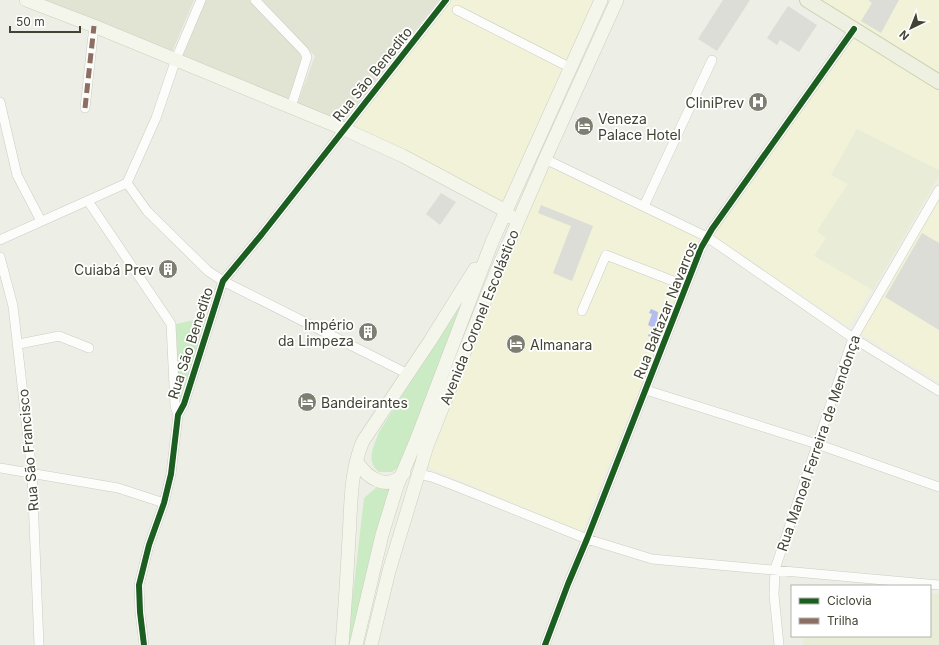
<svg xmlns="http://www.w3.org/2000/svg" width="939" height="645" viewBox="0 0 939 645" font-family="Inter,sans-serif">
<style>
.residential{fill:#e1e3d3}
.commercial{fill:#f1f2d7}
.education{fill:#e9ecd7}
.green{fill:#cbebc4}
.parking{fill:#dcddd6}
.water{fill:#b4bdee}
.lines{fill:none;stroke-linecap:round;stroke-linejoin:round}
.street-casing{stroke:#cbccc4;stroke-width:10}
.secondary-casing{stroke:#cccebe;stroke-width:14}
.primary-casing{stroke:#cdd1b3;stroke-width:16}
.street{stroke:#fcfcfb;stroke-width:9}
.secondary{stroke:#f4f6ec;stroke-width:13}
.primary{stroke:#eef0e1;stroke-width:14}
.quiet{stroke:#8d6e63;stroke-width:5;stroke-dasharray:10 5;stroke-linecap:butt}
.cycleway-casing{stroke:#fff;stroke-width:8}
.cycleway{stroke:#1b5e20;stroke-width:6}
.labels{text-anchor:middle;dominant-baseline:central;stroke-width:3.5;stroke-linejoin:round;paint-order:stroke}
.street-label{font-size:14px;fill:#424333;stroke:#fff}
.poi-label{font-size:14px;fill:#424333;stroke:#fff;text-anchor:end}
</style>
<rect width="100%" height="100%" fill="#edeee6"/>
<path class="residential" d="M43,0h151l-22,52z
M206,0h44l46,48 5,7 1,7 -15,39 -105,-43z
M260,0h179l-97,123 -45,-19 18,-48z"/>
<path class="commercial" d="M451,0h145l-92,205 -152,-77z
M818,0h121v73z
M853,38l86,51v89l-90,149 -137,-92z
M547,166l154,73 -119,293 -152,-64 -4,-6z
M939,191v191l-80,-49z"/>
<path class="education" d="M857,129l82,41v6l-66,114 -59,-34 12,-18 -9,-7 31,-47 -17,-9z
M930,593l9,1v51h-136l1,-9h126z"/>
<path class="green" d="M458,308h2l-59,157 -9,7h-13c-14,-11 -5,-26 0,-40z
M207,317l-29,89 -2,-82z
M396,483l-43,162h-6l17,-147 14,-12z"/>
<path class="parking" d="M723,0h27l-33,51 -19,-12z
M868,0h31l-18,33 -20,-12 11,-18z
M788,6l29,19 -18,27 -19,-12 -3,5 -10,-7z
M441,193l15,9 -16,23 -14,-11z
M541,205l52,21 -21,55 -19,-8 18,-47 -33,-13z
M922,233l17,10v87l-54,-33z"/>
<path class="water" d="M651,309l7,3 -1,10 2,1 -6,15 -5,-2 4,-9 -4,-2 4,-11 -3,-1z"/>
<g class="lines">
<defs>
<path id="street" d="M255,0l49,51 3,6 -16,50
M457,10l114,58
M0,102l17,73 24,46
M85,108l9,-82
M545,159l162,78 146,101 86,53
M127,183l20,28 61,60 15,10 185,93
M88,201l83,123 4,82 3,9
M644,206l68,-146
M0,240l127,-57 29,-65 20,-59 25,-59
M0,257l13,49 19,167 7,172
M582,311l24,-56 80,31
M19,344l40,-8 30,12
M646,390l171,54 122,43
M0,468l118,20 46,15
M418,474l14,3 26,10 129,52 65,20 287,26
M144,645l-4,-33 -1,-27 10,-40 15,-42 7,-29 7,-59 6,-11 39,-123 39,-47 184,-234
M545,645l23,-61 19,-45 114,-291 11,-19 142,-200
M779,645l-5,-50 1,-26 78,-231 86,-148"/>
<path id="secondary" d="M26,0l68,26 250,103 59,27 103,55 5,6
M357,462c10,15 30,31 47,11
M342,645c3,-36 5,-71 7,-107 2,-32 1,-67 14,-97l67,-100 45,-72
M356,645l26,-110 15,-49 19,-45 76,-199 109,-242
M371,645l18,-74 38,-125 71,-178 47,-109 72,-159"/>
<path id="primary" d="M807,0l132,82"/>
</defs>
<use href="#street" class="street-casing"/>
<use href="#secondary" class="secondary-casing"/>
<use href="#primary" class="primary-casing"/>
<use href="#street" class="street"/>
<use href="#secondary" class="secondary"/>
<use href="#primary" class="primary"/>
<path class="quiet" d="M85,108l9,-82"/>
<defs>
<path id="cycleway" d="M144,645l-4,-33 -1,-27 10,-40 15,-42 7,-29 7,-59 6,-11 39,-123 39,-47 184,-234
M545,645l23,-61 19,-45 114,-291 11,-19 142,-200"/>
</defs>
<use href="#cycleway" class="cycleway-casing"/>
<use href="#cycleway" class="cycleway"/>
</g>
<defs>
<symbol id="hospital-disc" viewBox="-11 -11 22 22"><circle r="9.5" fill="#7e7f72" stroke="#fff"/><path d="M-5-5h3v3.5h4V-5h3V5h-3V1.5h-4V5h-3Z" fill="#fff"/></symbol>
<symbol id="hotel-disc" viewBox="-11 -11 22 22"><circle r="9.5" fill="#7e7f72" stroke="#fff"/><path d="M-6-4.5h1.5V1H6V5H4.5V3h-9V5H-6ZM-4 0a1.8 1.8 0 1 1 3.6 0ZM.5 0V-2.5h3Q6-2.5 6 0Z" fill="#fff"/></symbol>
<symbol id="building-disc" viewBox="-11 -11 22 22"><circle r="9.5" fill="#7e7f72" stroke="#fff"/><path d="M-4-6H4V6H1V3H-1V6H-4ZM-2.5-4.3h1.7v1.8h-1.7ZM.8-4.3h1.7v1.8H.8ZM-2.5-1h1.7V.8h-1.7ZM.8-1h1.7V.8H.8Z" fill="#fff"/></symbol>
</defs>
<g fill-rule="evenodd">
<use href="#hospital-disc" x="747" y="91" width="22" height="22"/>
<use href="#hotel-disc" x="573" y="115" width="22" height="22"/>
<use href="#building-disc" x="157" y="258" width="22" height="22"/>
<use href="#building-disc" x="357" y="321" width="22" height="22"/>
<use href="#hotel-disc" x="505" y="333" width="22" height="22"/>
<use href="#hotel-disc" x="296" y="391" width="22" height="22"/>
</g>
<g class="labels">
<g class="street-label">
<text transform="translate(372 74) rotate(-51)">Rua São Benedito</text>
<text transform="translate(665 310) rotate(-68)">Rua Baltazar Navarros</text>
<text transform="translate(479 317) rotate(-68)">Avenida Coronel Escolástico</text>
<text transform="translate(190 343) rotate(-72)">Rua São Benedito</text>
<text transform="translate(818 443) rotate(-71)">Rua Manoel Ferreira de Mendonça</text>
<text transform="translate(28 450) rotate(-95)">Rua São Francisco</text>
</g>
<g class="poi-label">
<text x="744" y="102">CliniPrev</text>
<text x="598" y="118" text-anchor="start">Veneza<tspan x="598" dy="16">Palace Hotel</tspan></text>
<text x="154" y="269">Cuiabá Prev</text>
<text x="354" y="324">Império<tspan x="354" dy="16">da Limpeza</tspan></text>
<text x="530" y="344" text-anchor="start">Almanara</text>
<text x="321" y="402" text-anchor="start">Bandeirantes</text>
</g>
</g>
<rect x="791" y="585" width="140" height="52" fill="#ffffff" stroke="#b3b4ad"/>
<rect x="799" y="598" width="20" height="6" fill="#1b5e20" stroke="#b3b4ad"/>
<text x="827" y="605" font-size="12" fill="#424333">Ciclovia</text>
<rect x="799" y="618" width="20" height="6" fill="#8d6e63" stroke="#b3b4ad"/>
<text x="827" y="625" font-size="12" fill="#424333">Trilha</text>
<g transform="translate(911 28) rotate(223)" stroke="#ffffff" stroke-width="3" paint-order="stroke">
<path d="M0-3L7 15L0 10L-7 15Z" fill="#424333"/>
<text y="-6" font-size="11" font-weight="bold" text-anchor="middle" fill="#424333">N</text>
</g>
<path d="M10 26v6h70v-6" fill="none" stroke="#424333" stroke-width="2"/>
<text x="16" y="26" font-size="12" fill="#424333" stroke="#ffffff" stroke-width="3" paint-order="stroke">50 m</text>
</svg>
